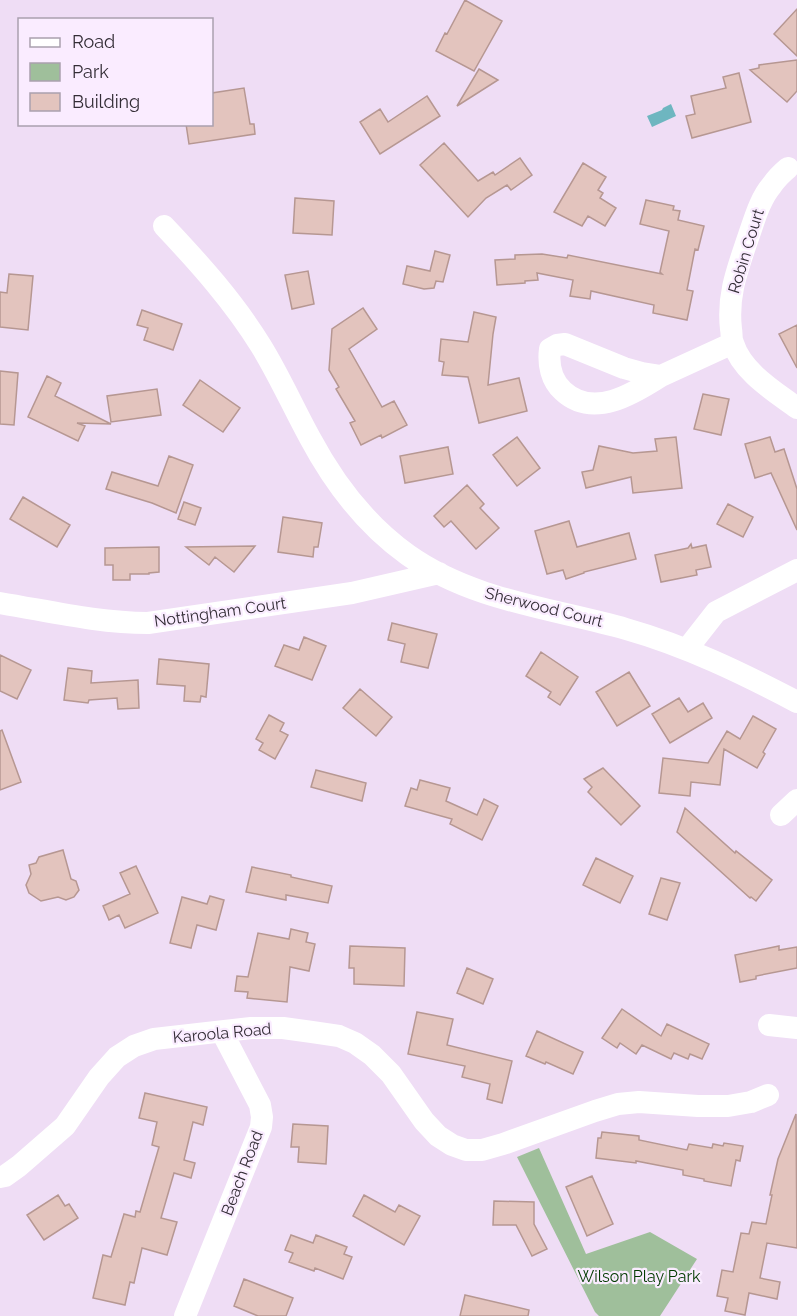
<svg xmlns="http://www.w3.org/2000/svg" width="797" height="1316" viewBox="0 0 797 1316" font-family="Raleway,sans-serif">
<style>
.green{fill:#9fbf9b}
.water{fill:#6eb6c0}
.building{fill:#e3c4be;stroke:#b69792;stroke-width:1.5}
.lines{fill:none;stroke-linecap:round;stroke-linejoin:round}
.minor{stroke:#fff;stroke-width:22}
.labels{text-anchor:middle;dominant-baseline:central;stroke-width:4.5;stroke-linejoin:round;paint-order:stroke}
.street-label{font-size:16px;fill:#332d36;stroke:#faecff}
.park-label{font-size:16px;fill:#023b00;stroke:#faecff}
</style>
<rect width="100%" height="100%" fill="#efddf5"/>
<path class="green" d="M539,1148l47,106 64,-22 47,27 -37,57h-61l-4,-4 -78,-155z"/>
<path class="water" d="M671,104l5,12 -24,11 -5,-11 15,-6 1,-2z"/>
<path class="building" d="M465,0l37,21 -28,50 -38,-20 9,-18 2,1z
M797,9v47l-23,-22z
M797,60v31l-10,11 -37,-32 9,-2v-3z
M479,69l19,11 -41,26z
M739,73l12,49 -59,16 -6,-22 9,-2 -4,-18 35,-8 -3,-11z
M244,88l6,36h4l1,10 -66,10 -3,-20h26v-31z
M427,96l13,20 -60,38 -20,-32 20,-13 8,13z
M444,143l34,38 15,-9 2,3 25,-17 12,17 -21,15 -4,-5 -21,13 -18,19 -48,-52z
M583,163l23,14 -8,13 5,3 -3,5 16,10 -11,18 -17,-10 -6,10 -28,-14z
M295,198l39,3 -2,34 -39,-2z
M646,200l28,6 -1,4 7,1 -2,9 26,6 -6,24 -3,-1 -8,41 6,1 -6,29 -34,-7 1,-8 -63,-14 -1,8 -20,-3 3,-16 -36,-7 1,7 -13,1v2l-28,2 -2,-25 20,-1v-4l27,-1 25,4 1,-3 94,19 -2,-2 9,-41 -29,-7z
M435,251l15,4 -7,27 -7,-1 -2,7 -10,1 -21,-5 4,-18 23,5z
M308,271l6,33 -22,5 -7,-34z
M9,274l24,2 -5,54 -28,-3v-35l7,1z
M363,308l14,21 -28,20 33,58 12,-6 13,24 -25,13 -1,-3 -20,10 -11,-22 5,-2 -19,-32 3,-2 -10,-17 3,-41z
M142,310l40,14 -9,26 -29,-10 4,-12 -11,-3z
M474,312l22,5 -3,17 -5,51 31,-7 8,33 -48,12 -11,-46 -26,-2 2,-13 -5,-1 2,-22 27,3z
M797,325v43l-18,-34z
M0,371l18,2 -4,52 -14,-1z
M47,376l14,7 -6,13 56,28 -34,-1 8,3 -7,15 -50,-24z
M200,380l40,28 -17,24 -40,-27z
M157,389l4,26 -50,7 -4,-26z
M703,394l26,5 -8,36 -27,-6z
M517,437l23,31 -23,18 -24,-31z
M676,437l6,51 -49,5 -2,-16 -45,11 -4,-16 11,-2 6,-24 34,7 24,-2 -2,-12z
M770,437l5,15 9,-3 13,40v41l-26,-57 -16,5 -10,-34z
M448,447l5,27 -48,9 -5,-27z
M169,456l24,9 -17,48 -24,-10 -46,-14 6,-17 46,14z
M467,485l17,19 -4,4 19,20 -23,21 -25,-28 -7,6 -10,-11z
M23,497l47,28 -13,22 -47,-28z
M184,502l17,6 -6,17 -17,-6z
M728,504l25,13 -10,20 -26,-13z
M283,517l39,6 -4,24h-4l-1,10 -35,-5z
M569,521l8,26 52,-14 7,26 -52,13v1l-18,6 -3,-9 -16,4 -12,-43z
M691,544l1,4 14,-3 5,22 -15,3 1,5 -36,7 -6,-27 33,-7z
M255,546l-21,26 -19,-15 -6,8 -23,-18z
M159,547v25l-10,1v1h-19v6h-17v-15h-8v-17z
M392,623l45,11 -9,34 -27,-6 4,-18 -17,-4z
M304,637l22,9 -14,34 -37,-14 9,-21 15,5z
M541,652l37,25 -18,28 -12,-8 3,-5 -25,-16z
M0,655l31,15 -14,29 -17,-8z
M159,659l50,5 -3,33 -5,-1 -1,6 -16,-1 1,-15 -28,-2z
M68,668l24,3 -1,12 47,-3 1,28 -21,1 -1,-11 -28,2 -1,3 -24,-3z
M629,672l21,34 -33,20 -21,-34z
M360,689l32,28 -16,19 -33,-28z
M679,698l9,14 15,-9 9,15 -42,25 -18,-29z
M269,715l15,8 -4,8 8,4 -13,24 -16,-9 4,-7 -7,-4z
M753,716l23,13 -13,23 2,2 -8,14 -33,-19 -4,36 -29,-3 -1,14 -31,-3 4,-35 45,5 19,-32 13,8z
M2,730l19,52 -21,8v-59z
M603,768l37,38 -19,19 -33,-33 4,-5 -8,-8z
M316,770l50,13 -4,18 -51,-14z
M420,780l30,8 -4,13 31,14 7,-16 14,7 -16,34 -32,-16 2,-5 -47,-13 6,-18 6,2z
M685,808l50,45 1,-2 36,29 -16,21 -5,-4 -1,1 -73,-66z
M63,850l8,29 5,2 3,9 -5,7 -8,3 -8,-3 -17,4 -12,-8 -3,-8 5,-11 -2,-9 7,-2 3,-6z
M596,858l37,18 -13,27 -37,-18z
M136,866l22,47 -33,15 -6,-13 -10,5 -6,-14 27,-12 -10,-21z
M252,867l39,8v2l41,9 -4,17 -42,-8v5l-40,-8z
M661,878l19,5 -13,37 -18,-6z
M210,896l14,4 -8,30 -19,-5 -6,23 -21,-5 12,-46 25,7z
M291,929l17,4 -2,9 9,2 -6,27 -19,-4 -3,35 -40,-4 1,-6 -13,-1 2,-15 11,1 10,-44 31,6z
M350,946l55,2 -1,38 -50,-2v-16h-5z
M779,946v4l18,-3v21l-41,8v3l-16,3 -5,-27z
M467,968l26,11 -10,25 -26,-11z
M622,1009l39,27 6,-12 42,20 -7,15 -12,-5 -2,5 -14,-6 -3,6 -29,-14 -6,9 -16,-11 -3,5 -15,-10z
M417,1012l36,7 -6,26 65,16 -10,42 -15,-4 3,-15 -28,-7 3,-11 -57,-12z
M537,1031l46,21 -10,22 -27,-12 -1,2 -19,-8z
M145,1093l62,14 -4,18 -10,-3 -9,38 11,3 -4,15 -17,-5 -13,45 16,4 -10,33 -25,-7 -8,35 -4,-1 -5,23 -32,-7 10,-43 8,2 13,-43 11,3 1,-6 4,1 19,-65 -7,-2 5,-23 -18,-4z
M796,1114l1,134 -30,-5 -7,35 20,4 -3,17 -28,-6 -4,22 -20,-4 3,-13 -11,-2 5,-26 11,2 8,-39 8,1 3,-12 14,2 6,-29h-2l8,-36z
M293,1124l35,2 -2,38 -28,-2 1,-15h-8z
M602,1132l37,4v4l48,10 2,-6 23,4 1,-4 10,2 1,-3 19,3 -3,15 -4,-1 -5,26 -27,-5v-2l-21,-4v-5l-47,-9v2l-40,-5 2,-20h3z
M592,1176l21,48 -26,12 -21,-49z
M58,1195l7,11 4,-2 9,14 -34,22 -17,-25z
M364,1195l31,17 4,-7 21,11 -16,29 -51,-29z
M494,1201l40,1v22l13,25 -15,7 -16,-31h-23z
M291,1235l22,8 3,-8 31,12 -3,7 8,3 -9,22 -28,-11 -1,3 -25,-9 4,-9 -8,-3z
M244,1279l49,19 -7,18h-28l-24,-10z
M465,1295l64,15 -1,6h-68z"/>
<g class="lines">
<path class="minor" d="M788,168c-6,5 -12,11 -16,17 -12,14 -17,33 -23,50 -11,33 -22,59 -18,94 1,5 0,10 2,14 9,29 41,48 64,65
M164,226c35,37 70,76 97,120 18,29 32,61 49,92 24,45 56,87 98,117 65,46 144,53 218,74 60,17 116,44 171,73
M661,376c-28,18 -68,43 -98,15 -12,-11 -15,-27 -13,-42l7,-4 8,-1 59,24 18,5 19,3 72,-33
M0,603c49,8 98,20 148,20l204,-30 87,-20
M687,649l29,-37 81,-42
M781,815l16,-15
M769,1025l28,3
M0,1177l5,-1 14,-10 46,-40 34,-49 18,-20 17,-11 20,-7 97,-11h32l29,4 27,4 16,7 17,12 19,19 33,47 14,15 14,9 14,5h16l21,-6 92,-33 23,-7 21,-2 59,4h30l23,-4 17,-7
M185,1316l76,-189 1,-10 -2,-12 -38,-73"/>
</g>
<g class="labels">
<g class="street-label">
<text transform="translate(746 251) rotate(-73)">Robin Court</text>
<text transform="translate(544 607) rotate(14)">Sherwood Court</text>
<text transform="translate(220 612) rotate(-8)">Nottingham Court</text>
<text transform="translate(222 1033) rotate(-5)">Karoola Road</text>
<text transform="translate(242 1173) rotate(-69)">Beach Road</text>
</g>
<g class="park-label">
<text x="639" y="1276">Wilson Play Park</text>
</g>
</g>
<rect x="18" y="18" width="195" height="108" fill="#faecff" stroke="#aaa0af" stroke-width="1.5"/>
<rect x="30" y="38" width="30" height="9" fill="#ffffff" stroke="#aaa0af" stroke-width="1.5"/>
<text x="72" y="48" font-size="18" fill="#332d36">Road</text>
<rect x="30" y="63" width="30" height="18" fill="#9fbf9b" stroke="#aaa0af" stroke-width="1.5"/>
<text x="72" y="78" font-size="18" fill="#332d36">Park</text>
<rect x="30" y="93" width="30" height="18" fill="#e3c4be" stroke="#aaa0af" stroke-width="1.5"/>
<text x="72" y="108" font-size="18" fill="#332d36">Building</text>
</svg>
